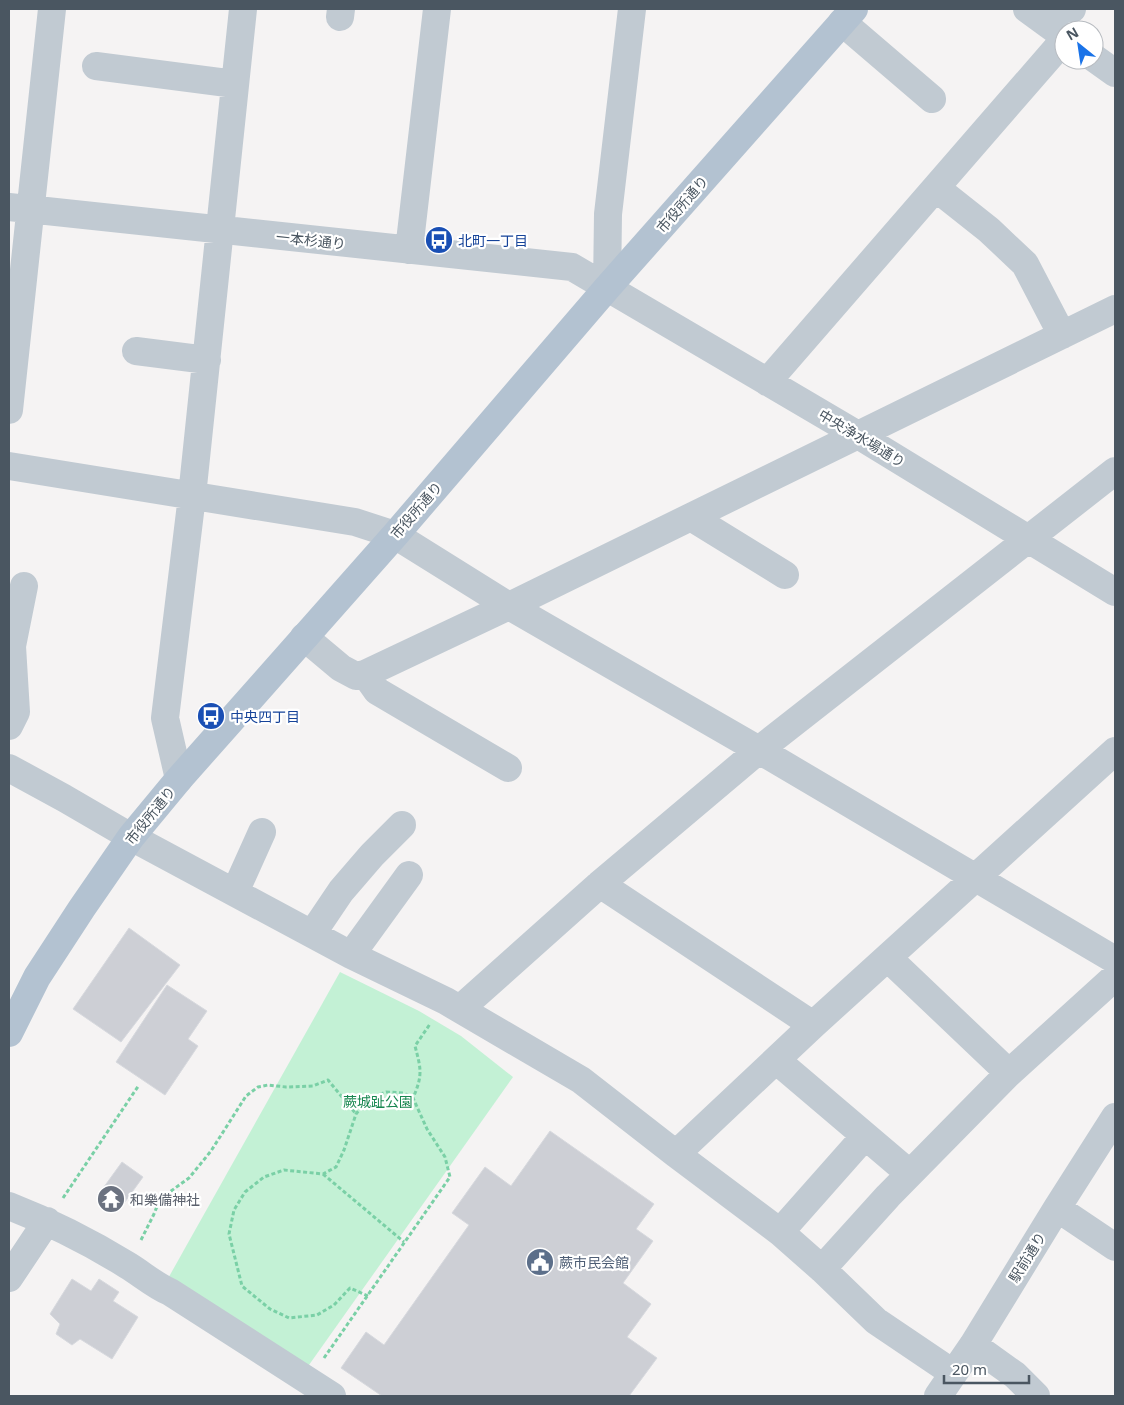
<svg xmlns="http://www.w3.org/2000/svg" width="1124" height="1405" viewBox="0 0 1124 1405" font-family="'Noto Sans','Noto Sans JP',sans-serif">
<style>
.green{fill:#c3f1d5}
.building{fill:#cdcfd5;stroke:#d7d9de}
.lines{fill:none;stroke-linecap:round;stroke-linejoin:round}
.path{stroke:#7ad0a6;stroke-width:3;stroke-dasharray:4 2.5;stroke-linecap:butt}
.minor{stroke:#c1cad2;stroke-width:28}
.major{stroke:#b3c2d1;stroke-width:28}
.labels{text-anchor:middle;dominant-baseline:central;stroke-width:4.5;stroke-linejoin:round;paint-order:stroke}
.street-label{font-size:14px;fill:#4a5661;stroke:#fff}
.transit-label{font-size:14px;fill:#164399;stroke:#fff;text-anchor:start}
.park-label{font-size:14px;fill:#17864f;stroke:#fff}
.worship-label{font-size:14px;fill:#5b616d;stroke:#fff;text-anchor:start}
.service-label{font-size:14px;fill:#4e5e75;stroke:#fff;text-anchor:start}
</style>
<rect width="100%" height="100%" fill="#f5f3f3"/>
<path class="green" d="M340,972l79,39 42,25 52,41 -209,295 -138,-90z"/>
<path class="building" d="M129,928l51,37 -59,77 -48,-33z
M167,985l40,26 -19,28 10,7 -33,49 -49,-33z
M550,1131l104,73 -18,25 17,12 -30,42 28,21 -24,33 30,21 -28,38h-247l-41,-28 25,-36 18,13 85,-120 -17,-12 33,-46 26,19z
M122,1162l21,15 -21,29 -21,-15z
M72,1279l19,12 8,-12 20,13 -6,9 25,16 -26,42 -32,-20 -8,6 -16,-11 4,-10 -10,-10z"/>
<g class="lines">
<path class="path" d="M323,1174l81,68
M63,1198l76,-113
M141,1240l13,-26 6,-15 29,-21 22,-27 35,-55 12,-9 10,-2 18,2 27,-1 15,-6 28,34
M368,1296l-18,-8 -16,17 -17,10 -28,3 -19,-9 -28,-23 -13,-52 5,-24 11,-18 19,-15 20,-7 39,4 13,-7 8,-17 12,-36 12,-15 18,-7 18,1 9,5
M324,1358l126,-181 -5,-20 -18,-28 -14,-31c10,-23 8,-29 2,-52l15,-22"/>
<path class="minor" d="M1027,9l37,27
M340,17l1,-8
M842,22l90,77
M1046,22l26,-13
M1094,58l21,15
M96,66l139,18
M936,188l53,42 36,34 37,71
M9,207l563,60 286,168 257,157
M409,250l28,-241
M607,288l1,-74 24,-205
M136,351l71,9
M767,382l297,-342
M9,410l43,-401
M9,466l346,56 40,13 114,71 250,144 356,210
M691,517l94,58
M304,637l37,31 15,8 9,-2 144,-68 606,-297
M365,674l12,17 131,77
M9,726l7,-14 -4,-66 12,-60
M9,768l55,30 67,39 220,118 95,46 135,79 95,74 104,78 42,37 54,52 77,52
M179,779l-14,-61 27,-222 51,-487
M600,884l213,141
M235,892l27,-60
M312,934l29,-43 31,-36 30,-30
M351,955l58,-80
M888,958l121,115
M460,1009l140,-125 159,-134 356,-279
M776,1060l133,113
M676,1154l137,-129 302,-274
M9,1206c41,16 81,36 118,59 15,9 27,20 43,27l162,104
M1057,1208l58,39
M780,1232l85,-96
M822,1269l66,-73 121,-123 106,-96
M9,1278l38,-57
M973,1345l42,30 21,21
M938,1396l35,-51 84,-137 58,-91"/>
<path class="major" d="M9,1033l28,-56 45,-69 49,-71 48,-58 216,-244 212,-247 247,-279"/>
</g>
<defs>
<symbol id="bus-disc" viewBox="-11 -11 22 22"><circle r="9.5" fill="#1a4fb4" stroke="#fff"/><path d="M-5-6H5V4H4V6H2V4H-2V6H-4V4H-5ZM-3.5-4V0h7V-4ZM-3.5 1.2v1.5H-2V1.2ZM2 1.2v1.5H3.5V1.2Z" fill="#fff"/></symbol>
<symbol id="temple-disc" viewBox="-11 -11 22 22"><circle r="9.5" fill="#6b7280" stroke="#fff"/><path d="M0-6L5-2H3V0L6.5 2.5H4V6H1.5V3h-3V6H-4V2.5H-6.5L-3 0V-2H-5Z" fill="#fff"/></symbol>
<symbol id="civic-disc" viewBox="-11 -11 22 22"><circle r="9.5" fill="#5c6f8a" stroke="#fff"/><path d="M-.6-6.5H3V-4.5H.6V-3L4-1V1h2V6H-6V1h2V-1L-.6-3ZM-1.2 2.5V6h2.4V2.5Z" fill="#fff"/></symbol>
</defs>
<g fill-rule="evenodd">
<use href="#bus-disc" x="423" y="224" width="32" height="32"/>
<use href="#bus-disc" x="195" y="700" width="32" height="32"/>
<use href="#temple-disc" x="95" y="1183" width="32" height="32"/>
<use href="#civic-disc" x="524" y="1246" width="32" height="32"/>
</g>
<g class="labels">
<g class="street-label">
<text transform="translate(682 204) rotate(-49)">市役所通り</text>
<text transform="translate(311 240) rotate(6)">一本杉通り</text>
<text transform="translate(862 438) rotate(31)">中央浄水場通り</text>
<text transform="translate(416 510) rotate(-49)">市役所通り</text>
<text transform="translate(150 815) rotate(-51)">市役所通り</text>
<text transform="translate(1027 1257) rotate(-58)">駅前通り</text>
</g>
<g class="transit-label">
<text x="458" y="240">北町一丁目</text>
<text x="230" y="716">中央四丁目</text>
</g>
<g class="park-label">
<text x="378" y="1101">蕨城趾公園</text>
</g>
<g class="worship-label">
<text x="130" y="1199">和樂備神社</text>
</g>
<g class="service-label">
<text x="559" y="1262">蕨市民会館</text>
</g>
</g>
<rect width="1124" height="1405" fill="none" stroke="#4a5661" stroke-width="20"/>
<g transform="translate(1079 45) rotate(330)"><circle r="24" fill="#ffffff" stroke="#b7bbc0"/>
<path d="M0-4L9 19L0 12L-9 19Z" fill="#1a73e8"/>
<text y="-8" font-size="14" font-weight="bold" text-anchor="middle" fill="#4a5661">N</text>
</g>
<path d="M944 1375v8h85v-8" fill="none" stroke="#4a5661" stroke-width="2.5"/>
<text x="952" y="1375" font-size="15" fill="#4a5661" stroke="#ffffff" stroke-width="4" paint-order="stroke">20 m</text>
</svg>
